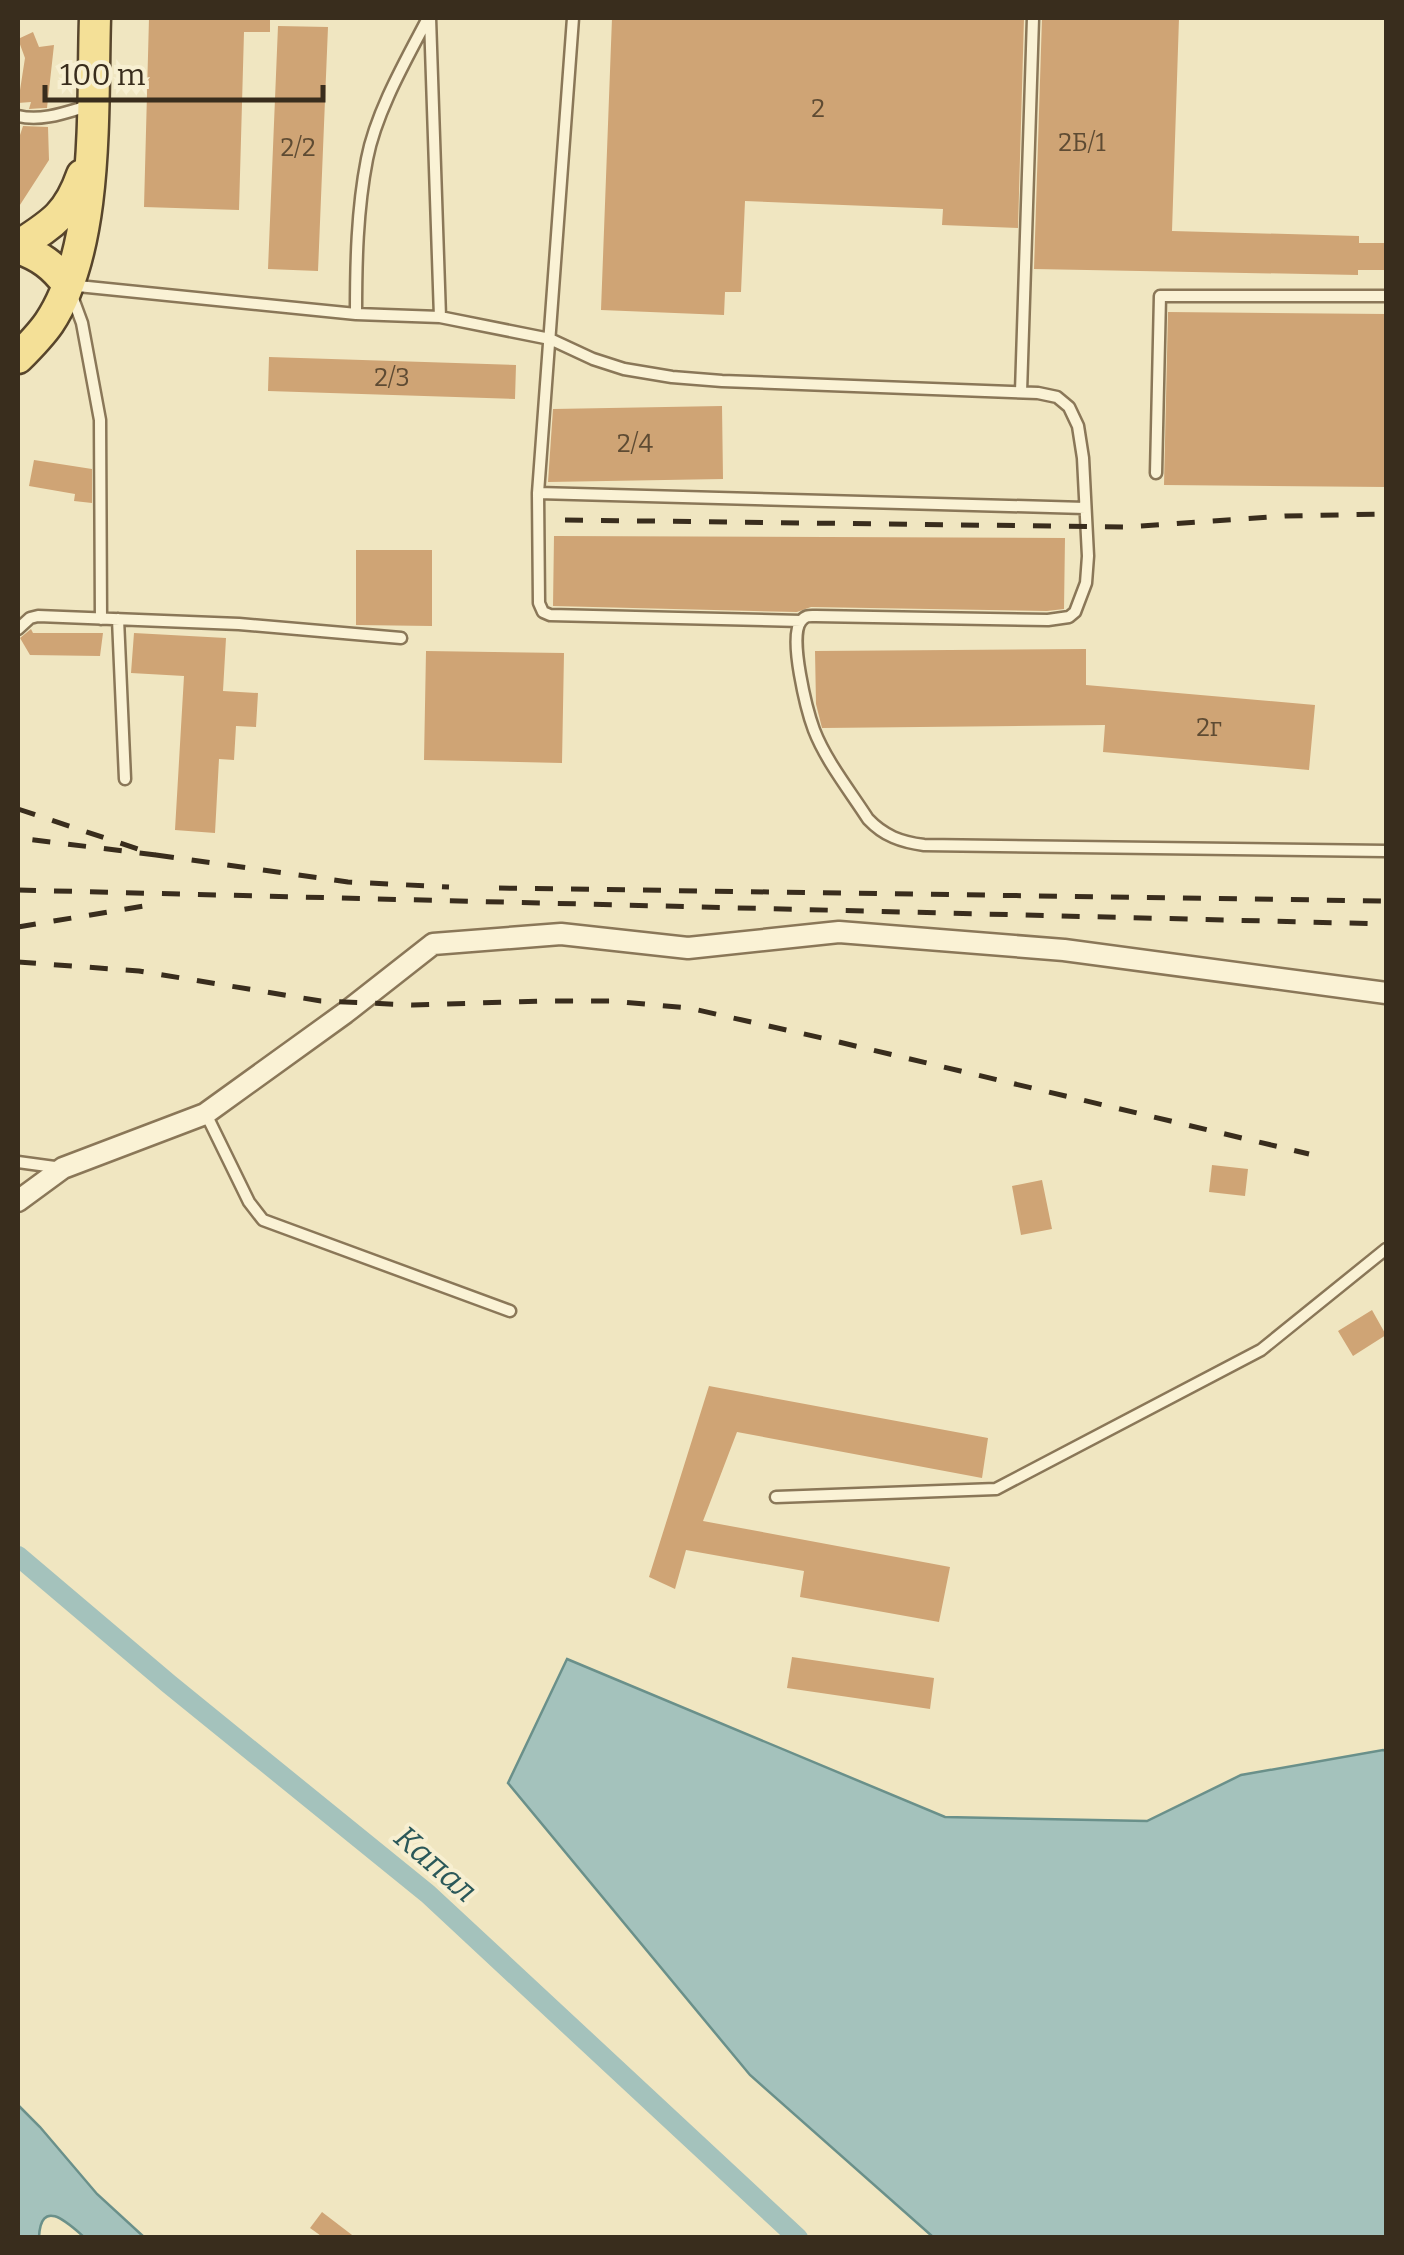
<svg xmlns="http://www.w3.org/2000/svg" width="1404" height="2255" viewBox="0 0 1404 2255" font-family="Bitter,serif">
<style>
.water{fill:#a4c2bc;stroke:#6a908a;stroke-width:2.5}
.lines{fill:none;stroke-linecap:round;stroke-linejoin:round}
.canal{stroke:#a4c2bc;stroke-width:20}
.building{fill:#cfa475}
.lane-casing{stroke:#8a7758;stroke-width:15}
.street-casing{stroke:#8a7758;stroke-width:25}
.primary-casing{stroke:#57452c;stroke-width:35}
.lane{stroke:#faf2d5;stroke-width:10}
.street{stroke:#faf2d5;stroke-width:20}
.primary{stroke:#f4e097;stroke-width:30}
.rail{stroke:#392d1d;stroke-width:5;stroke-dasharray:18 18;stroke-linecap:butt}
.labels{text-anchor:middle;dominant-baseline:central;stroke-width:8;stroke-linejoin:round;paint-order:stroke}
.number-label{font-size:25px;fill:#5e4b33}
.water-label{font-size:32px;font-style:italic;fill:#2b5859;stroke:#f7efd1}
</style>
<rect width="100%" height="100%" fill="#f0e6c1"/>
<path class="water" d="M567,1659l378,158 202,4 94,-46 142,-25 3,1v486h-453l-183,-162 -242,-292z
M18,2105l22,22 57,67 47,43h-60c-16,-14 -43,-40 -45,0h-21z"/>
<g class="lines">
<path class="canal" d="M18,1556l151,128 259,210 370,344"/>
</g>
<path class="building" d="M149,18h121v14h-26l-5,178 -95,-3z
M612,18h412l-6,210 -76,-3 1,-16 -198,-8 -4,91h-16l-1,23 -123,-5z
M1042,18h137l-7,213 187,5v7h27v27h-28v5l-324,-6z
M278,26l50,1 -10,244 -50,-2z
M33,32l6,15 15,-2 -7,63h-3l-15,1 2,-7 -13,1 7,-45 -7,-19z
M23,126l25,1 1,33 -31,48v-72l2,-1z
M1168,312l218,2v173l-222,-2z
M269,357l247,8 -1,34 -247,-8z
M722,406l1,73 -175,3 5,-73z
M34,460l58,9v34l-18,-2 1,-7 -46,-8z
M554,536l511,2 -1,71 -17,2 -236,-4 -14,5 -244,-6z
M356,550h76v76l-76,-1z
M31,629l2,4h70l-3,23 -70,-1 -10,-17z
M134,633l92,5 -3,53 35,2 -2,34 -20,-1 -2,34 -15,-1 -4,74 -40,-3 9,-154 -53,-3z
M1086,649v36l229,20 -6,65 -206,-18 2,-27 -283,3 -6,-24 -1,-53z
M426,651l138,2 -2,110 -138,-3z
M1212,1165l36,4 -3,27 -36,-4z
M1042,1180l10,49 -31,6 -9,-49z
M1372,1310l14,25 -33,21 -15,-25z
M709,1386l279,52 -6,40 -245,-46 -34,89 247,46 -11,55 -139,-25 4,-26 -118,-21 -11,39 -26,-12z
M792,1657l142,21 -4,31 -143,-21z
M322,2212l34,26h-32l-14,-10z"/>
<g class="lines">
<defs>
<path id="lane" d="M430,18l10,299
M573,18l-35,475 1,110 4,9 7,3 251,6
M18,116c24,6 49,-4 73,-11
M356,314c0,-51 1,-104 11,-155 9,-47 39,-99 61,-141
M1021,392l12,-374
M1156,473l4,-177h226
M538,493l547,15
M101,619l-1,-199 -18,-97 -14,-38 288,29 84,3 110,22 43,20 31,10 48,8 50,4 316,12 19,4 12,10 9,19 5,32 5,98 -2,27 -11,29 -6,5 -21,3 -232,-4c-7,0 -10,-1 -15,5 -13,16 6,90 13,109 12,31 36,61 54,89 16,17 33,23 56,26l462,6
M118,619l7,160
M18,629l12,-11 8,-2 201,8 162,14
M206,1114l43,88 14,18 247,91
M18,1162l44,6
M776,1497l220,-8 265,-139 125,-101"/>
<path id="street" d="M18,1201l45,-33 142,-54 140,-101 88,-69 128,-10 127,14 151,-16 225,18 322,43"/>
<path id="primary" d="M18,246c34,-22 50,-31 64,-71
M18,248c22,8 35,17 50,37
M18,358c11,-11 22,-22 31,-35 51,-76 43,-216 46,-305"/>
</defs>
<use href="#lane" class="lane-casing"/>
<use href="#street" class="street-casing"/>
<use href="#primary" class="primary-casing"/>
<use href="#lane" class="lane"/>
<use href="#street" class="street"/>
<use href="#primary" class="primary"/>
<path class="rail" d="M565,520l563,7 157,-11 101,-2
M18,809l138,46 -138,-17
M156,855l192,27 101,5
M499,888l887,13
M18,890l1368,34
M18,927l138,-23
M18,962l121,9 182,30 92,4 130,-4h67l79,7 133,30 487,116"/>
</g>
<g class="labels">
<g class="number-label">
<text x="818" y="109">2</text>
<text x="1082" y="143">2Б/1</text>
<text x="298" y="148">2/2</text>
<text x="392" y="378">2/3</text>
<text x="635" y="444">2/4</text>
<text x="1209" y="728">2г</text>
</g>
<g class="water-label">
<text transform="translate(436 1864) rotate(41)">Капал</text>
</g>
</g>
<rect width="1404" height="2255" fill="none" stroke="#392d1d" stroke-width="40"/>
<path d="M45 85v15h278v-15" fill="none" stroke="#392d1d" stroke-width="5"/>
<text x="60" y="85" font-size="30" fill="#392d1d" stroke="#f7efd1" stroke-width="8" paint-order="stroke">100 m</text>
</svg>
